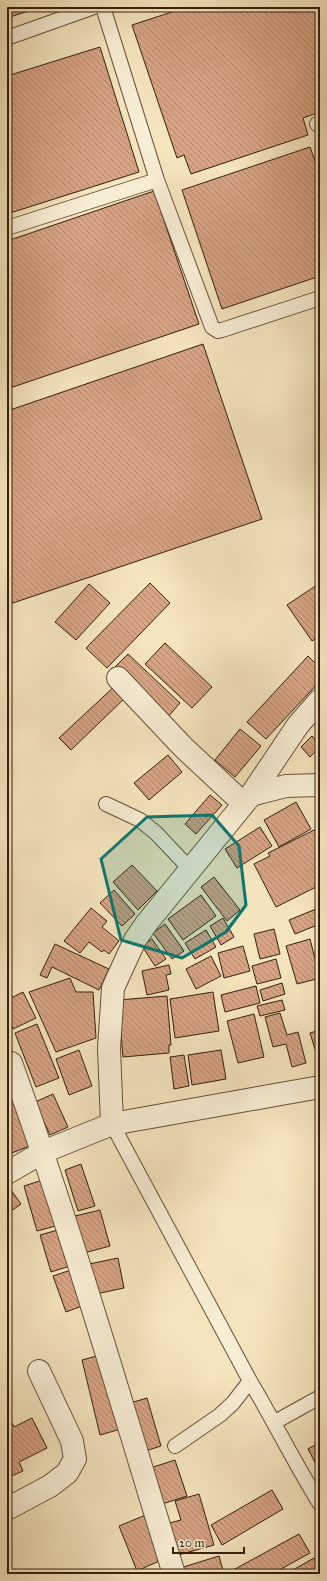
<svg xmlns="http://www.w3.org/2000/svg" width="327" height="1581" viewBox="0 0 327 1581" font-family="'IM FELL Great Primer',serif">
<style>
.building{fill:url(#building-back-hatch);stroke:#341f0c}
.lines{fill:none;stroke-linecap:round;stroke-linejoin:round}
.service-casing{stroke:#645038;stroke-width:16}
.minor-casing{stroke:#645038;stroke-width:24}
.service{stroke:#f8eed5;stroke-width:14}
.minor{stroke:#f8eed5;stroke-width:22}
.marked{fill:#0f766e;fill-opacity:0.2;stroke:#0f766e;stroke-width:3;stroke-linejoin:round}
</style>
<defs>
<pattern id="building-back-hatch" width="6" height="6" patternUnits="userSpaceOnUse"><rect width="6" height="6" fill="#d9a483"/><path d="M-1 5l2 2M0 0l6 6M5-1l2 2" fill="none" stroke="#b1856a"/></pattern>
</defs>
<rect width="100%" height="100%" fill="#f5e5be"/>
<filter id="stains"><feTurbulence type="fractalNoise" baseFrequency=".005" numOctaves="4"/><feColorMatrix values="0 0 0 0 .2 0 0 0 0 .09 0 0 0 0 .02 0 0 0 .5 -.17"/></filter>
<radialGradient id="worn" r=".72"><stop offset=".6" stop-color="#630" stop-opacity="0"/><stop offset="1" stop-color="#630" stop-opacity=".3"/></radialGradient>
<path class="building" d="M7,7h34l-34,11z
M187,7h133v105l-17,6 5,17 -117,39 -7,-19 -7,3 -45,-133z
M100,47l39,125 -132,42v-138z
M310,147l10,28v101l-98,33 -40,-119z
M154,191l45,133 -192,65v-148z
M203,344l59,175 -255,86v-194z
M150,583l20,20 -63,65 -21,-20z
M320,583v53l-8,5 -25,-36z
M89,584l21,19 -34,37 -21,-18z
M165,643l47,44 -20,21 -47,-44z
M128,654l52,49 -13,15 -53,-50z
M308,656l12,12v13l-54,58 -19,-17z
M117,684l11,11 -57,55 -12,-12z
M240,729l21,17 -26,31 -20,-17z
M312,736l8,8v3l-10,10 -9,-10z
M168,755l14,17 -33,28 -15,-17z
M210,795l12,10 -26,29 -11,-10z
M296,802l15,27 -32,18 -15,-27z
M260,827l12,19 -35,22 -12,-19z
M320,827v58l-44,22 -22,-43 16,-8 -2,-3z
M132,865l25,26 -19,19 -25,-28z
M214,877l26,33 -13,11 -26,-34z
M114,890l21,24 -13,12 -22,-23z
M201,895l15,21 -33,24 -15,-21z
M320,899v14l-4,-13z
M91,908l16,13 -5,6 17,14 -10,13 -5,-4 -2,2 -13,-10 -9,11 -16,-12z
M316,909l4,9v6l-25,10 -6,-14z
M223,918l11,19 -13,8 -11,-19z
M165,924l19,27 -12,8 -19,-26z
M274,929l6,25 -20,5 -6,-25z
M206,930l10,17 -21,12 -10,-16z
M152,939l14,20 -11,7 -13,-20z
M310,939l10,39 -23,6 -11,-38z
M55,944l54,25 -10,21 -47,-23 -5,11 -7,-3z
M243,946l7,25 -26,7 -6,-25z
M211,956l10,20 -25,13 -10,-20z
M276,959l5,19 -24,6 -5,-18z
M169,965l2,9 -5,1 3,15 -22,5 -5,-24z
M70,978l6,14h17l3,46 -40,14 -27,-60z
M282,983l3,11 -22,7 -3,-11z
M256,986l4,17 -35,9 -4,-17z
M23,992l13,26 -23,11 -6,-13v-16z
M213,992l6,39 -44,7 -5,-39z
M167,996l4,49h-2v8l-46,4 -5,-57z
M282,1000l3,10 -25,6 -3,-10z
M280,1013l7,22 11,-3 8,31 -14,4 -6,-23 -13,3 -8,-30z
M254,1014l10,43 -26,6 -11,-42z
M37,1024l22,54 -23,9 -21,-54z
M320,1030v28l-2,1 -8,-26z
M79,1050l13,36 -23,9 -13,-36z
M221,1050l5,29 -34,6 -4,-30z
M184,1055l5,31 -15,3 -4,-32z
M13,1085l22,59 -26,10 -2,-5v-62z
M53,1094l15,33 -18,8 -15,-33z
M81,1164l14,42 -17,5 -13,-41z
M49,1178l14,46 -26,7 -13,-45z
M11,1190l10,14 -14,10v-21z
M100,1210l10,36 -26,7 -9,-37z
M65,1228l11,36 -25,8 -11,-37z
M118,1258l6,30 -28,6 -7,-30z
M77,1268l13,35 -24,9 -13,-36z
M104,1354l17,75 -21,6 -18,-75z
M147,1398l14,48 -19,6 -15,-48z
M7,1412l7,15 18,-9 15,30 -28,14 4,9 -16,7z
M320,1442v30l-12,-23z
M175,1460l12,36 -28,9 -12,-36z
M272,1490l11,19 -61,36 -11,-20z
M199,1494l15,51 -39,11 -9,-32 15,-4 -6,-19z
M148,1514l18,44 -29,13 -18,-45z
M299,1534l11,19 -38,21h-46z
M219,1556l5,18h-45l-2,-5z
M314,1558l6,12v4h-34z"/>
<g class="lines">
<defs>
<path id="service" d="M103,7l54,173 55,147 6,4 4,-1 98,-32
M7,38l87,-31
M317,124l3,-1
M7,228l150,-48
M106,804l34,16 16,13 35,37
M112,1124l138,257c24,40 45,83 70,123
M275,1422l45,-25
M175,1446l45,-31 13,-12 17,-22"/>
<path id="minor" d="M118,678l65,69 60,56
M251,795l35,-9 34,-1
M11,1063c61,168 110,340 163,511
M112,1124l-3,-76 4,-60 22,-48 11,-16 105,-129 47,-70 22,-25
M7,1173l36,-21 69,-28 208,-37
M7,1509l43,-23 17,-13 8,-14 -3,-18 -33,-70"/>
</defs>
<use href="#service" class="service-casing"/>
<use href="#minor" class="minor-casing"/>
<use href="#service" class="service"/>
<use href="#minor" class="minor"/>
</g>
<path class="marked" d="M212,815l27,31 7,59 -20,27 -44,26 -61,-18 -20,-81 46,-42z"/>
<rect width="327" height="1581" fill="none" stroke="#f5e5be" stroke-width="24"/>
<rect x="8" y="8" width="311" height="1565" fill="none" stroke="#341f0c" stroke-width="2"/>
<rect x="12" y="12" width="303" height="1557" fill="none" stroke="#341f0c"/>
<path d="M173 1547v6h71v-6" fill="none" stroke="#341f0c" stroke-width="2"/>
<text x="179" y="1547" font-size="12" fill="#341f0c" stroke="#f8eed5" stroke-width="3" paint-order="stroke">20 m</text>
<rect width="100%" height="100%" filter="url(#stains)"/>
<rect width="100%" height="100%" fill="url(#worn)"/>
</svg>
